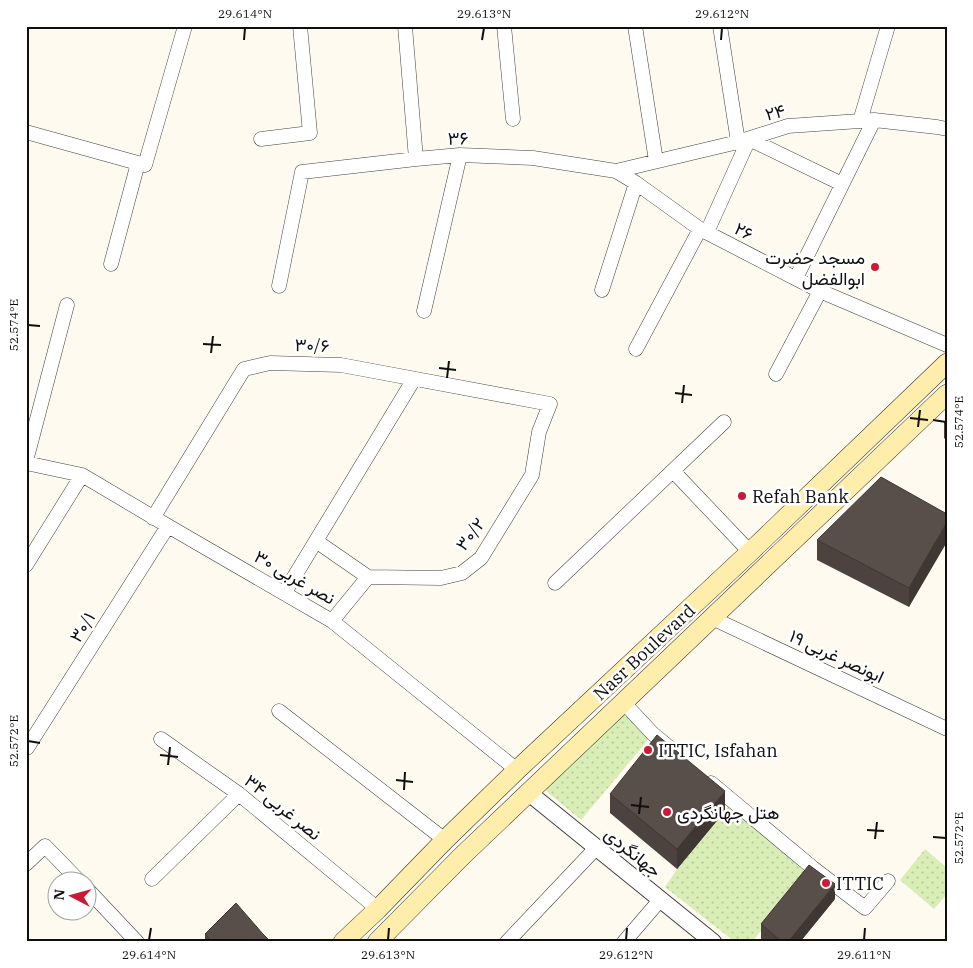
<svg xmlns="http://www.w3.org/2000/svg" width="973" height="968" viewBox="0 0 973 968" font-family="'IBM Plex Serif',Vazirmatn,serif">
<style>
.park{fill:url(#park-dots)}
.lines{fill:none;stroke-linecap:round;stroke-linejoin:round}
.minor-casing{stroke:#424242;stroke-width:15}
.tertiary-casing{stroke:#424242;stroke-width:18}
.secondary-casing{stroke:#313131;stroke-width:20}
.minor{stroke:#fff;stroke-width:14}
.tertiary{stroke:#fff;stroke-width:16}
.secondary{stroke:#ffedab;stroke-width:19}
.wall{fill:#4c4340}
.shaded-wall{fill:#3e3734}
.building{fill:#584e4a;stroke:#3e3734}
.ticks{fill:none;stroke:#0f0f0f;stroke-width:2}
.poi-dot{fill:#ca1b36;stroke:#fff;stroke-width:2}
.labels{text-anchor:middle;dominant-baseline:central;stroke-width:5;stroke-linejoin:round;paint-order:stroke}
.street-label{font-size:18px;fill:#0f0f0f;stroke:#fff}
.poi-label{font-size:18px;fill:#0f0f0f;stroke:#fff;text-anchor:start}
.neatline{fill:none;stroke:#0f0f0f;stroke-width:2}
.ticks-label{font-size:12px;text-anchor:middle;fill:#0f0f0f}
</style>
<defs>
<pattern id="park-dots" width="8" height="8" patternUnits="userSpaceOnUse" patternTransform="scale(1.25)"><rect width="8" height="8" fill="#d9edb6"/><path d="M2 2h.1M6 6h.1" fill="none" stroke="#b9ca9b" stroke-width="1.8" stroke-linecap="round"/></pattern>
</defs>
<rect width="100%" height="100%" fill="#fffaf0"/>
<path class="park" d="M624,703l29,31 -72,86 -43,-36z
M733,801l80,67 -61,74h-17l-70,-55 12,-18z
M925,849l22,19v26l-13,15 -34,-29z"/>
<g class="lines">
<defs>
<path id="minor" d="M405,26l11,133
M504,26l9,93
M635,26l21,135
M720,26l18,116
M860,121l28,-95
M26,132l119,33 40,-139
M261,139l49,-6 -10,-107
M616,171l122,-29 50,-16 86,-6 63,7 10,2
M707,232l42,-93 93,45
M111,264l27,-101
M796,278l78,-158
M279,286l23,-114 114,-13 44,-4 73,3 83,13 20,12 64,46 120,62 127,54
M602,290l34,-107
M424,311l36,-156
M636,349l64,-120
M776,374l44,-83
M26,461l41,-156
M26,463l56,12 86,51 164,95 185,149
M673,471l77,81
M153,518l91,-149 26,-6 71,2 209,39 -11,28 -7,43 -51,83 -19,15 -21,5 -73,-1 -36,44
M316,541l52,36
M26,565l56,-90
M555,583l169,-161
M285,592l129,-213
M712,618l235,111
M624,703l29,31 17,14
M279,711l166,129
M161,739l78,55 139,115
M27,748l141,-222
M711,783l102,85 52,40 23,-27
M26,864l19,-18 33,34
M152,879l87,-85
M88,890l49,52
M507,942l89,-94
M624,942l36,-42"/>
<path id="tertiary" d="M529,793l184,149"/>
<path id="secondary" d="M343,942l35,-33 67,-69 72,-70 233,-218 197,-189
M377,942l85,-86 485,-462"/>
</defs>
<use href="#minor" class="minor-casing"/>
<use href="#tertiary" class="tertiary-casing"/>
<use href="#secondary" class="secondary-casing"/>
<use href="#minor" class="minor"/>
<use href="#tertiary" class="tertiary"/>
<use href="#secondary" class="secondary"/>
</g>
<path class="wall" d="M947,420v21l-3,-3v-15z
M947,514l-38,93 -92,-47v-20z
M610,794l115,17 -48,58 -67,-56z
M835,899l-35,43h-36l-3,-3v-15z
M205,934h58l8,8h-66z"/>
<path class="shaded-wall" d="M947,522v20l-38,65v-19z
M725,791v20l-48,58v-20z
M835,884v15l-35,43h-12z"/>
<path class="building" d="M947,420v6l-3,-3z
M881,477l66,37v8l-38,66 -92,-48z
M657,735l68,56 -48,58 -67,-55z
M809,865l26,19 -47,58h-6l-21,-18z
M236,903l27,31 8,8h-59l-7,-8z"/>
<path class="ticks" d="M244,40l1,-12M482,40l2,-12M721,40l1,-12M28,325l12,1M203,344l18,1M211,353l2,-17M439,368l17,2M447,378l2,-17M675,393l17,2M682,403l2,-18M910,418l18,2M933,420l13,2M918,427l2,-17M28,741l12,2M160,755l18,2M168,765l2,-18M396,780l17,2M404,790l1,-18M631,805l18,2M639,814l2,-17M867,830l17,1M933,837l13,1M875,839l2,-17M149,940l2,-12M388,940l1,-12M626,940l1,-12M864,940l1,-12"/>
<g class="poi-dot">
<circle cx="875" cy="267" r="5"/>
<circle cx="742" cy="496" r="5"/>
<circle cx="648" cy="750" r="5"/>
<circle cx="667" cy="812" r="5"/>
<circle cx="826" cy="883" r="5"/>
</g>
<g class="labels">
<g class="street-label">
<text transform="translate(775 112) rotate(-14)">۲۴</text>
<text transform="translate(458 138) rotate(-1)">۳۶</text>
<text transform="translate(744 231) rotate(27)">۲۶</text>
<text transform="translate(312 345) rotate(2)">۳۰/۶</text>
<text transform="translate(470 534) rotate(-53)">۳۰/۲</text>
<text transform="translate(295 577) rotate(30)">نصر غربی ۳۰</text>
<text transform="translate(82 627) rotate(-58)">۳۰/۱</text>
<text transform="translate(644 652) rotate(-43)">Nasr Boulevard</text>
<text transform="translate(837 656) rotate(25)">ابونصر غربی ۱۹</text>
<text transform="translate(283 807) rotate(39)">نصر غربی ۳۴</text>
<text transform="translate(633 852) rotate(39)">جهانگردی</text>
</g>
<g class="poi-label">
<text x="865" y="257" text-anchor="end">مسجد حضرت<tspan x="865" dy="21">ابوالفضل</tspan></text>
<text x="752" y="496">Refah Bank</text>
<text x="658" y="750">ITTIC, Isfahan</text>
<text x="677" y="812">هتل جهانگردی</text>
<text x="836" y="883">ITTIC</text>
</g>
</g>
<rect width="973" height="968" fill="none" stroke="#ffffff" stroke-width="55"/>
<g transform="translate(72 896) rotate(276)"><circle r="24" fill="#ffffff" stroke="#9f9f9f"/>
<path d="M0-4L9 19L0 12L-9 19Z" fill="#ca1b36"/>
<text y="-8" font-size="14" font-weight="bold" text-anchor="middle" fill="#0f0f0f">N</text>
</g>
<rect x="28" y="28" width="918" height="912" class="neatline"/>
<g class="ticks-label">
<text x="245" y="18">29.614°N</text>
<text x="484" y="18">29.613°N</text>
<text x="722" y="18">29.612°N</text>
<text transform="translate(14 325) rotate(-90)" y="4">52.574°E</text>
<text transform="translate(959 422) rotate(-90)" y="4">52.574°E</text>
<text transform="translate(14 741) rotate(-90)" y="4">52.572°E</text>
<text transform="translate(959 838) rotate(-90)" y="4">52.572°E</text>
<text x="149" y="959">29.614°N</text>
<text x="388" y="959">29.613°N</text>
<text x="626" y="959">29.612°N</text>
<text x="864" y="959">29.611°N</text>
</g>
</svg>
